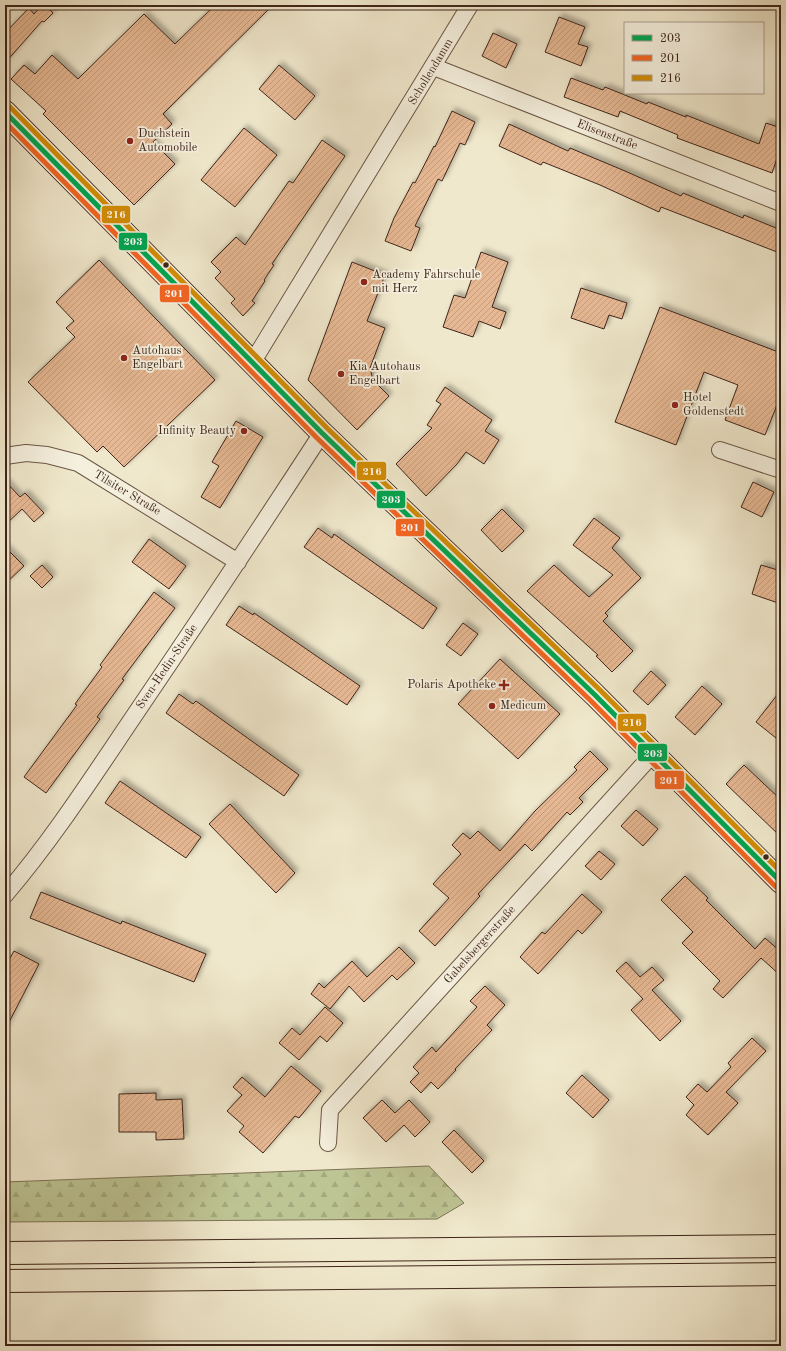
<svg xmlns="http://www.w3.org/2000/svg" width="786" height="1351" viewBox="0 0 786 1351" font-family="'Old Standard TT',serif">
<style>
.forest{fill:url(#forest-firs);stroke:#7e7557}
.building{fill:url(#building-hatch);stroke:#3f251a;filter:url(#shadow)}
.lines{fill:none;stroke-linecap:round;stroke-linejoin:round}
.street-casing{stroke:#6b5646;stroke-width:18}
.secondary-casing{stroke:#3f251a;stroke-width:24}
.highway-casing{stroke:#3f251a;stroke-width:24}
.street{stroke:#f5f0de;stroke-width:16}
.secondary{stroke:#f5f0de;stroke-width:22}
.highway{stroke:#f0e8cc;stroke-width:22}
.bus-1-casing{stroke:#f5f0de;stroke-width:8}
.bus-2-casing{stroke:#f5f0de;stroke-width:8}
.bus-3-casing{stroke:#f5f0de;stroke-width:8}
.bus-1{stroke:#00a651;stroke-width:5}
.bus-2{stroke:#f26522;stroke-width:5}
.bus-3{stroke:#d28c05;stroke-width:5}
.poi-dot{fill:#8f2418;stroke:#f5f0de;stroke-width:1.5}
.bus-dot{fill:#3f251a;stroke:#f5f0de;stroke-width:1.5}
.labels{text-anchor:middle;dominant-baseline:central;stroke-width:3.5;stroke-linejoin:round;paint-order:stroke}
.street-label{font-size:12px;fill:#3f251a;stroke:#f5f0de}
.poi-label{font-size:12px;fill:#3f251a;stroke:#f5f0de;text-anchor:start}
.line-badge{stroke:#f5f0de;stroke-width:1.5}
.badge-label{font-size:11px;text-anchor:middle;font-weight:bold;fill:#fff}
</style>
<defs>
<pattern id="forest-firs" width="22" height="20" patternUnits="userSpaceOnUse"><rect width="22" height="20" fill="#bec594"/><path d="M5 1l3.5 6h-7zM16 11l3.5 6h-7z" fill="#a4a97f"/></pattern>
<pattern id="building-hatch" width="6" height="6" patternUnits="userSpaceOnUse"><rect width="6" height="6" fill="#e6b893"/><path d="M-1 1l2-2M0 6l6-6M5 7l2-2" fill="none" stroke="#c69e7e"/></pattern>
<filter id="shadow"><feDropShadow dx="3.5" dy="-3.5" stdDeviation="2" flood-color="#0004"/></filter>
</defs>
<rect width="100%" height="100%" fill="#f0e8cc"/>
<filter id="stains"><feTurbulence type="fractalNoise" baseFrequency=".005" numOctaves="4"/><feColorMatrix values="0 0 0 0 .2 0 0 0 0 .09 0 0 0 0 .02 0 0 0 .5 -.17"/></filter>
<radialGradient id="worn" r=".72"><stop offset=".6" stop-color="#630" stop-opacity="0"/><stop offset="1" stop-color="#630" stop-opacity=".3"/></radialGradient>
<path class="forest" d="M429,1166l35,37 -27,16 -432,3v-40z"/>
<path class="building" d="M42,5h3l8,8 -9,9 -2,-1 -37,42v-30l24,-25 5,6z
M215,5h58l-110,109 9,10 -19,18 22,22 -41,41 -91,-91 3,-3 -35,-32 13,-14 11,9 17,-19 26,24 66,-65 31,30z
M559,17l26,10 -7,17 10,3 -7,19 -36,-14z
M493,33l24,11 -11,24 -24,-12z
M279,65l36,31 -20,24 -36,-31z
M571,78l32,12 2,-3 42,17 1,-2 38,15v-2l73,29 7,-21 15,5v19l-9,26 -95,-35 1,-3 -58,-24 -2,6 -54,-20z
M452,111l23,11 -10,23 -5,-2 -18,38 -4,-2 -23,47 5,2 -9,23 -26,-10 9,-23 19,-36 2,1 19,-37 1,1z
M509,124l59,27 2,-3 55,23 56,25 2,-3 60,25 1,-3 37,15v12l-4,10 -116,-45 -2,5 -59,-27 -57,-23 -2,3 -42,-19z
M244,128l33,27 -42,52 -34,-27z
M322,140l23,16 -73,108 2,1 -10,15 1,1 -13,20 3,2 -12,13 -12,-13 4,-4 -20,-21 6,-6 -10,-10 25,-25 9,8 44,-64 4,2z
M481,252l27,10 -16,45 14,5 -6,17 -21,-8 -6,16 -30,-10 11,-32 11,3z
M99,260l116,120 -91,87 -21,-21 -6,6 -69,-70 47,-45 -9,-9 8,-7 -18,-19z
M352,262l33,13 -18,46 18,7 -15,40 3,12 16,16 -32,34 -49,-50z
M581,288l46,15 -5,16 -13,-4 -5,14 -33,-11z
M660,307l121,46v42l-16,40 -40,-15 13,-35 -34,-13 -28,73 -61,-23z
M445,387l47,33 -7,11 14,9 -15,24 -18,-12 -9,12 -31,32 -30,-32 36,-36 -5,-3 14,-21 -5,-3z
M236,421l27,16 -43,71 -19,-11 18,-31 -7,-4z
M5,481l15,16 5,-4 19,20 -10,9 -12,-13 -17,16z
M753,482l21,10 -12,25 -21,-10z
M502,509l22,22 -22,21 -21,-22z
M594,518l26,20 -8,10 29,30 -36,35 3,3 -5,5 30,30 -21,21 -16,-16 2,-1 -71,-64 27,-26 35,32 24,-22 -40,-30z
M318,528l14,10 2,-4 103,74 -14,21 -119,-82z
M149,539l37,27 -17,23 -37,-27z
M5,547l19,19 -19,18z
M42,565l11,12 -11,11 -12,-12z
M761,565l20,6v33l-29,-10z
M154,592l21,16 -53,71 2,1 -27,37 3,2 -54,74 -22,-16 53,-72 -2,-1 27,-37 -2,-2z
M239,606l14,9 1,-2 106,73 -13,19 -121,-80z
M463,623l15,11 -17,22 -15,-11z
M500,659l60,55 -42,45 -60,-55z
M651,671l15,14 -18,20 -15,-14z
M702,686l20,18 -27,31 -20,-18z
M781,690v52l-25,-20z
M179,694l14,10 3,-3 103,74 -15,21 -118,-83z
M590,751l18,18 -29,29 4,4 -13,13 -3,-3 -35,39 -7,-7 -47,50 2,2 -45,50 -16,-15 30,-33 -16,-14 28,-30 -9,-9 11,-12 7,6 8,-8 22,20 35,-40 42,-41 -3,-3z
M744,765l37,35v37l-55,-53z
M120,781l81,56 -15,21 -81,-55z
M230,804l65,69 -19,20 -67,-69z
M636,810l22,19 -15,17 -22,-20z
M599,851l16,13 -14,16 -16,-14z
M685,876l23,22 -2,2 49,49 10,-11 16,14v24l-20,-18 -38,40 -10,-9 7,-8 -38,-38 11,-11 -32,-32z
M41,892l80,32 1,-3 84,33 -12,28 -164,-64z
M582,894l20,18 -20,22 -4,-4 -40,44 -18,-17 22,-25 3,2z
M399,947l16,16 -18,17 -5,-5 -28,27 -15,-16 -19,23 -19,-15 8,-11 5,5 28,-27 15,16z
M14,951l25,13 -34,66v-63z
M626,962l14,15 12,-10 12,13 -12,10 29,31 -21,20 -29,-31 12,-11 -27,-28z
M485,986l20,19 -18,20 5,5 -37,39 1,1 -18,19 -7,-7 -10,11 -11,-11 9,-9 -6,-6 19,-20 4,5 41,-45 -7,-6z
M325,1007l18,16 -16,19 -7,-6 -21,24 -20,-17 13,-15 8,7z
M752,1038l14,13 -40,41 12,11 -30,32 -22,-20 8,-10 -8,-8 12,-13 9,8 24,-25 -3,-4z
M291,1066l30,25 -22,27 -4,-2 -32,37 -24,-21 5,-6 -17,-15 15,-16 -9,-8 9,-10 23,20z
M582,1075l27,25 -16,18 -27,-25z
M156,1093v7l26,-1 2,40 -28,1v-8h-37v-38z
M382,1100l13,13 14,-13 21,22 -15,15 -11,-12 -18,17 -23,-24z
M454,1130l30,31 -12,12 -30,-31z"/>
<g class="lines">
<defs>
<path id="street" d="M434,67l347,136
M252,363l218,-358
M720,450l61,20
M5,456l21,-3 21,2 31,8 160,99
M5,895c48,-56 89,-120 131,-182 63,-93 125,-186 186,-280
M328,1143l2,-33 322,-355"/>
<path id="secondary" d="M5,112l317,321 273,262 186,187"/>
<path id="highway" d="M5,1253l776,-7
M5,1281l776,-7"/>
</defs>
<use href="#street" class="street-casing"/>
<use href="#secondary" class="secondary-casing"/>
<use href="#highway" class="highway-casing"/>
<use href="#street" class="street"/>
<use href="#secondary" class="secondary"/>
<use href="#highway" class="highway"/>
<defs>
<path id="bus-1" d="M5,112l317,321 273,262 186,187"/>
<path id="bus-2" d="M5,122l312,316 273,262 186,187"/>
<path id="bus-3" d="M10,107l317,321 273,262 181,182"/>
</defs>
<use href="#bus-1" class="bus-1-casing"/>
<use href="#bus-2" class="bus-2-casing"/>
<use href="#bus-3" class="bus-3-casing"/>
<use href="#bus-1" class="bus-1"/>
<use href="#bus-2" class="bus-2"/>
<use href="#bus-3" class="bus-3"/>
</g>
<g class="poi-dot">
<circle cx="130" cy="141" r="4"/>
<circle cx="364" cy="282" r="4"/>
<circle cx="124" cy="358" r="4"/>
<circle cx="341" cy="374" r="4"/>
<circle cx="675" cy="405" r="4"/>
<circle cx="244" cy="431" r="4"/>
<path d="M502 679h4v4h4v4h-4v4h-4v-4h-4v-4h4z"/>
<circle cx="492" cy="706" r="4"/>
</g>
<g class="bus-dot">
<circle cx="166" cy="265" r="3.5"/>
<circle cx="766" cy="857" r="3.5"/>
</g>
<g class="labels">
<g class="street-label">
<text transform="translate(431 72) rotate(-59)">Schollendamm</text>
<text transform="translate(607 135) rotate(21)">Elisenstraße</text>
<text transform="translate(127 493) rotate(31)">Tilsiter Straße</text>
<text transform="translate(167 667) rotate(-56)">Sven-Hedin-Straße</text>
<text transform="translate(480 945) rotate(-48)">Gabelsbergerstraße</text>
</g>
<g class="poi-label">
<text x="138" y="134">Duchstein<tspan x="138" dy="14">Automobile</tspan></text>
<text x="372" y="275">Academy Fahrschule<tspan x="372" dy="14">mit Herz</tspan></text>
<text x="132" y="351">Autohaus<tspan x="132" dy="14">Engelbart</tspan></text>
<text x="349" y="367">Kia Autohaus<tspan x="349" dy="14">Engelbart</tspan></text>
<text x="683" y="398">Hotel<tspan x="683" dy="14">Goldenstedt</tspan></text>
<text x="236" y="431" text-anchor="end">Infinity Beauty</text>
<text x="496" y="685" text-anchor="end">Polaris Apotheke</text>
<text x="500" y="706">Medicum</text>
</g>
</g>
<g class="line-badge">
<rect x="101" y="205" width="30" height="19" rx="4" fill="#d28c05"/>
<rect x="118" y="232" width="30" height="19" rx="4" fill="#00a651"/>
<rect x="159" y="284" width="31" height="19" rx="4" fill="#f26522"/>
<rect x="356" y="461" width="31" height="20" rx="4" fill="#d28c05"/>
<rect x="376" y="490" width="30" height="19" rx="4" fill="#00a651"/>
<rect x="395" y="518" width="30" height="19" rx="4" fill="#f26522"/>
<rect x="617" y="713" width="30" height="19" rx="4" fill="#d28c05"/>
<rect x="637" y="743" width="31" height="19" rx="4" fill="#00a651"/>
<rect x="654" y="770" width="31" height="20" rx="4" fill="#f26522"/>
</g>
<g class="badge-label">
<text x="116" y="218">216</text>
<text x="133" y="245">203</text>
<text x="174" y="297">201</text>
<text x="372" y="475">216</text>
<text x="391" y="503">203</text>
<text x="410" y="531">201</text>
<text x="632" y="726">216</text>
<text x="653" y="757">203</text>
<text x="669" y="784">201</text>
</g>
<rect width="786" height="1351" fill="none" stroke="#f0e8cc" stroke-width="20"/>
<rect x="6" y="6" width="774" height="1339" fill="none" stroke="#3f251a" stroke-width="2"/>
<rect x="10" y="10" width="766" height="1331" fill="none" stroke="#3f251a"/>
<rect x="624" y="22" width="140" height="72" fill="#f5f0de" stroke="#ac9f90"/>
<rect x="632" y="35" width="20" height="6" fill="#00a651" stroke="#ac9f90"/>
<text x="660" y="42" font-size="12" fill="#3f251a">203</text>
<rect x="632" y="55" width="20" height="6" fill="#f26522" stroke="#ac9f90"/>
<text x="660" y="62" font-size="12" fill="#3f251a">201</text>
<rect x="632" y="75" width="20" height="6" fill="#d28c05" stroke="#ac9f90"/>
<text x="660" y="82" font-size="12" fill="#3f251a">216</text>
<rect width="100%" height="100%" filter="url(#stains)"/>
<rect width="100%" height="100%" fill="url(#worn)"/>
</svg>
